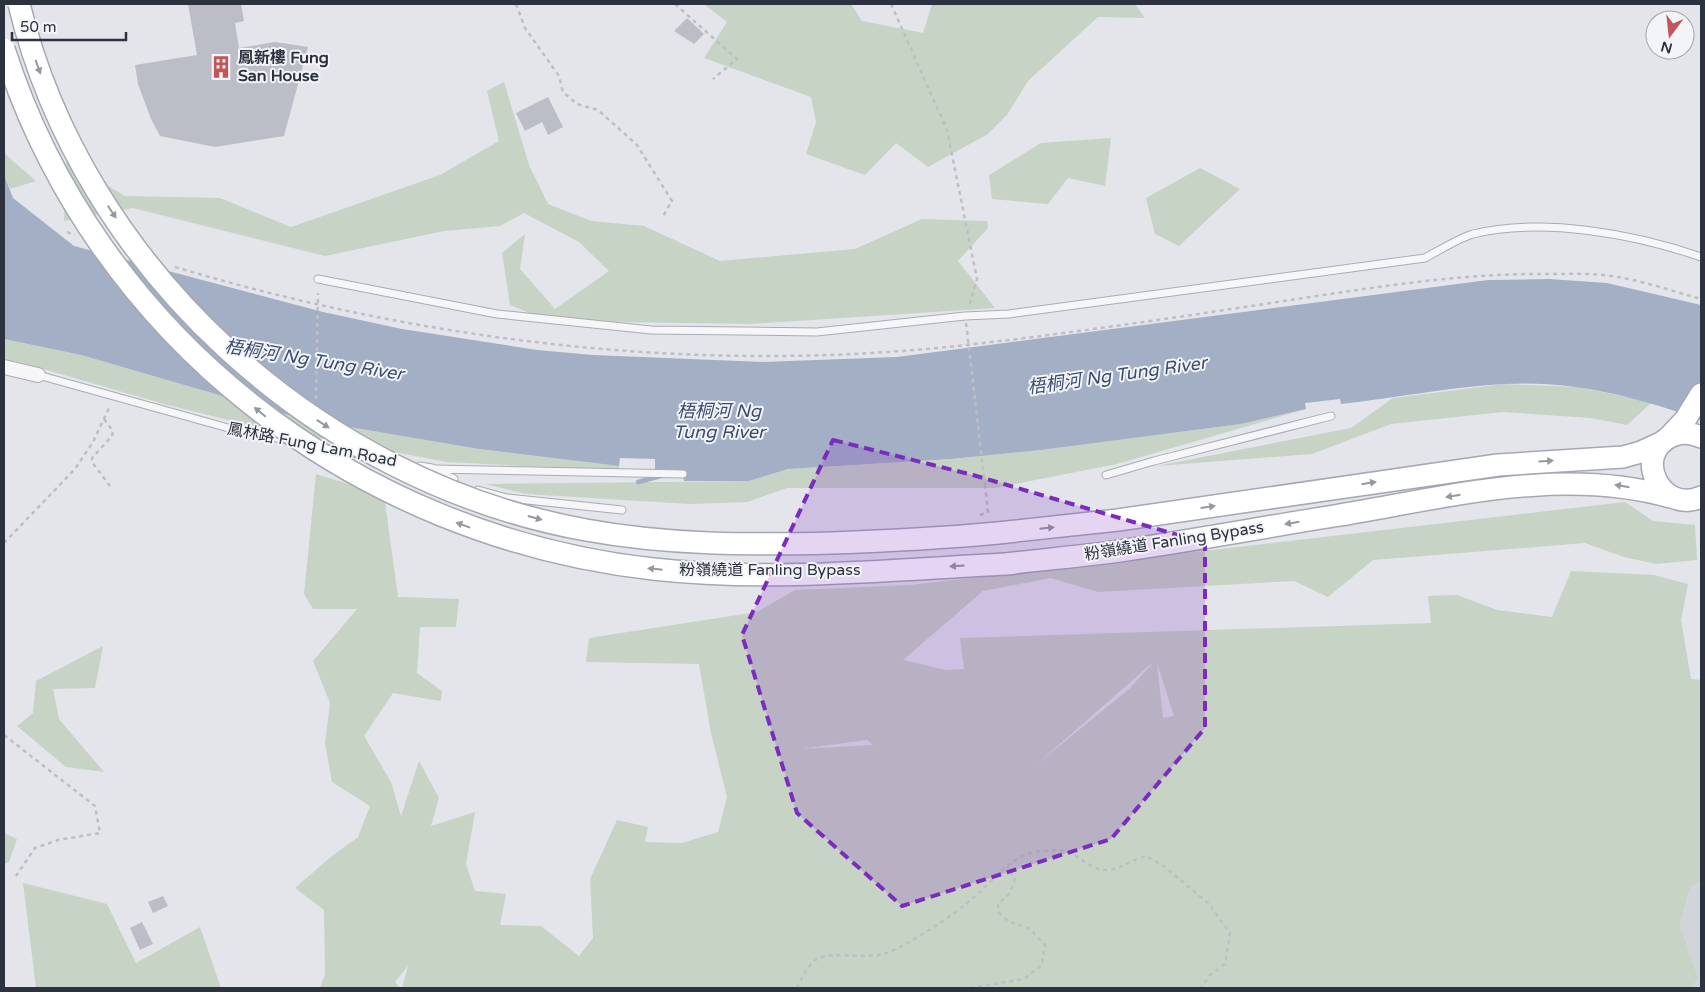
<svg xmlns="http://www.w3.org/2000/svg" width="1705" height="992" viewBox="0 0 1705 992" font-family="'Varela Round','Noto Sans SC',sans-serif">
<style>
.built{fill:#d2d4db}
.green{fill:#c7d3c5;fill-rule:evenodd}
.water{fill:#a3afc5}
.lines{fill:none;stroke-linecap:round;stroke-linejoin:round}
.stream{stroke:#a3afc5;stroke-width:4.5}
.building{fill:#bbbec6}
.service-casing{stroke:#a9acb4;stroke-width:9}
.minor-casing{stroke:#a9acb4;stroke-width:16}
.primary-casing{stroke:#a4a8b4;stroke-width:24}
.path{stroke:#bebfc4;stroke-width:2.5;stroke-dasharray:4 4;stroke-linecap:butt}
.service{stroke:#f6f6f8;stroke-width:7}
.minor{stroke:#f6f6f8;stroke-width:14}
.primary{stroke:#fff;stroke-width:21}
.primary-bridge-casing{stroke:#a4a8b4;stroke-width:24;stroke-linecap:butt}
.path-bridge{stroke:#bebfc4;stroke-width:2.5;stroke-dasharray:4 4;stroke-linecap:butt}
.primary-bridge{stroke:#fff;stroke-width:21}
.oneway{fill:#9698a0}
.marked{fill:#7b2cbf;fill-opacity:0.2;stroke:#7b2cbf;stroke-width:4;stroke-dasharray:10 6;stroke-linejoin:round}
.labels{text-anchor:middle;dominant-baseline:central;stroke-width:4;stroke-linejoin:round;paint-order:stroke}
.poi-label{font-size:16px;font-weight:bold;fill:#2d3240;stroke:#f3f4f7;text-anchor:start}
.street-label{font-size:16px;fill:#2d3240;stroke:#f3f4f7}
.water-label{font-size:18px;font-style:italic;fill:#3b4c70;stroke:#f3f4f7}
</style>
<rect width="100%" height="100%" fill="#e3e5ea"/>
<path class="built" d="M1701,881v107h-12l10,-8 -19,-56 10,-36z"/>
<path class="green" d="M704,4h147l11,17 61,12 9,-29h203l10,14 -47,-1 -70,64 -21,34 -19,19 -60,33 -32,-24 -31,32 -59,-21 10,-32 -5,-25 -107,-39 23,-36z
M504,82l25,83 19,39 43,17 53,5 76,35 135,-12 67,-30 65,2 1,7 -30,33 37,47 -246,16 -132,-2 -75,-4 -32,-13 -8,-52 23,-19 -5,35 35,40 54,-38 -30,-29 -55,-29 -24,13 -56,5 -119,25 -192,-48 -69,13 2,-60 59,35 95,2 71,29 149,-52 59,-34 -12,-50z
M1111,138l-6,48 -37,-8 -20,26 -56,-5 -3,-24 52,-32z
M4,149l2,6 30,26 -26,8 -6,-14z
M1200,168l40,21 -61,57 -24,-12 -9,-36z
M4,339l77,16 221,64 177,30 140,17v5l-172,-9 -203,-38 -80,-20 -145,-42 -15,-2z
M1504,384l73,3 75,15 -25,23 -36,-7 -88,-6 -112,12 -79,30 -155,12 194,-38 42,-30z
M1306,409l-189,55 -122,24h-208l-40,14 -58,2 -163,-10 -41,-10 264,-3 39,-12 163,-10 90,-9 200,-26z
M316,474l68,21 14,102 61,2 -3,28h-36l-3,46 25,18 -1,10 -48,-8 -29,43 27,46 10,34 18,-55 20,37 -8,28 44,-14 -9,52 9,27 31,3 -6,31 41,1 38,30 14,-18 -3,-59 27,-59 31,7 -3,15 37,1 36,-11 9,-35 -16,-64 -12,-69 -113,-2 3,-24 168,-26 38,-22 115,-5 715,-83 28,19 42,4 2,35 -41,4 -32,-7 -39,-14 -212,17 -45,37 -34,-16 -196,11 -47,-14 -68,13 -80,69 43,10 18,-1 -4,-31 471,-15 -3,-27 29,-1 40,15 55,7 19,-46 83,4 34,9 -7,36 10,59 10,1v201l-11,7 -10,36 19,56 -10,8h-1287l6,-22 -13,16 5,6h-80l5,-14 -1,-64 -29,-22 37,-32 26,-19 12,-31 -38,-24 -7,-39 5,-40 -17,-42 44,-52h-44l-9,-15zM1157,663l17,53 -11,2zM1152,664l-23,25 -92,75 114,-100zM867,740l6,5 -74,4h1z
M103,646l-8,42 -42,1 6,30 45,53 -38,-5 -49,-41 16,-13 3,-32z
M4,833l13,6 -8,23 -5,2z
M23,883l84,21 29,59 64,-36 21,61h-185z"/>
<path class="water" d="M4,175l9,23 61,48 249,66 79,17 135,21 56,5 170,7 134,-5 591,-77 61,-1 58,4 94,22v115c-63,-23 -129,-40 -197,-36 -54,3 -109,14 -163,20l-1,-5 -35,4 1,6 -65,15 -200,26 -90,9 -163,10 -39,12h-65l-2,-11 -27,-1v-10l-35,-1 -1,8 -140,-17 -177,-30 -221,-64 -77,-16z"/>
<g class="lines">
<path class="stream" d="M638,482l23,-6"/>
</g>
<path class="building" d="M188,4h53l3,17 -9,2 4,25 36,-6 33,5 -24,89 -69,11 -55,-11 -9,-17 -13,-35 -3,-19 62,-10z
M687,18l17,16 -10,10 -20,-13z
M548,97l15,30 -15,8 -6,-13 -17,9 -9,-18z
M163,896l5,10 -15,7 -5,-11z
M142,922l11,22 -13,6 -10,-22z"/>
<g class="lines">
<defs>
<path id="service" d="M318,279l179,35 154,16 166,2 148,-16 44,-2 416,-56c15,-8 32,-19 48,-24 69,-17 162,0 228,23
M38,375l194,54 60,12
M329,449l34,6
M420,466l12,2 22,11
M435,469l248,5
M1106,475l48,-14 177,-45
M478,490l29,8 115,12"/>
<path id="minor" d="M4,367l34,8"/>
<path id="primary" d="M1701,437c-9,-4 -20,-5 -29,-1 -41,18 -11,79 29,61
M1668,438l17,-18 16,-26
M998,533l120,-13 380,-55 125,-8 18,-5 22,-10
M1006,564c40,-5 80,-8 120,-14 69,-10 139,-23 208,-34 110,-18 226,-50 336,-19"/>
</defs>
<use href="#service" class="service-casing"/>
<use href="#minor" class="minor-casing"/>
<use href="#primary" class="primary-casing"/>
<path class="path" d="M516,4l9,24 34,48 4,16 14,12 21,6 39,35 35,56 -10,17
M675,4l62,55 -24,20
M891,4l56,126 30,149 -8,27
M67,232l8,3
M175,267c252,75 520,107 782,79 118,-13 236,-31 353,-49 80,-12 158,-24 239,-23 21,0 42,-1 62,2 30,4 61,15 90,23
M104,419l9,12 -1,5 -20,22v4l18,24
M980,515l8,-3 -3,-27
M4,543l71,-74 18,-27 17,-36
M4,735l91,71 5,27 -42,7 -23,8 -19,28
M797,988c5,-10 11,-25 22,-30 15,-7 47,2 68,-5 23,-9 67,-38 86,-55 20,-17 36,-41 63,-46 10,-2 25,-3 34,1 12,5 23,18 37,17 12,0 27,-11 39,-14l19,11 44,37 21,29 -5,31 -15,11 -9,13
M970,988l54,-9 18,-14 3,-20 -15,-16 -22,-8 -9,-8 -1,-9 12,-11 5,-14 -8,-13"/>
<use href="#service" class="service"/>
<use href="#minor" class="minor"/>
<use href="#primary" class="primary"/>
<defs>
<path id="primary-bridge" d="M19,4c64,265 300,478 567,526 82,15 163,15 246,13 56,-2 111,-5 166,-10
M4,49c92,288 352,487 649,520 116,13 236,1 353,-5"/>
</defs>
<use href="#primary-bridge" class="primary-bridge-casing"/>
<path class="path-bridge" d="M966,323l19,162
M316,399l2,-106"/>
<use href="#primary-bridge" class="primary-bridge"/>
</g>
<defs><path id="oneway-solid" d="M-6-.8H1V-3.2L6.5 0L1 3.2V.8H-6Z" transform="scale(1.25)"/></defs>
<g class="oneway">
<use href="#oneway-solid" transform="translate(38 67) rotate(70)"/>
<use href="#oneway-solid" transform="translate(112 212) rotate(56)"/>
<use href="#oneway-solid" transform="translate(260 412) rotate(-141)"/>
<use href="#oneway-solid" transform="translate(323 424) rotate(33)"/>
<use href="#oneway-solid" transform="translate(1546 461) rotate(-3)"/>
<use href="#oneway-solid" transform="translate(1369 483) rotate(-9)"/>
<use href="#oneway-solid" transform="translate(1622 486) rotate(-171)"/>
<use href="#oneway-solid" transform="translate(1453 496) rotate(171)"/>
<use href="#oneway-solid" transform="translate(1208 507) rotate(-8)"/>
<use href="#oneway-solid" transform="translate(535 518) rotate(15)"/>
<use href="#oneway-solid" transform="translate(1292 523) rotate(171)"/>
<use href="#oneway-solid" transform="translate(463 525) rotate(-160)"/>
<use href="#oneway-solid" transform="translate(1047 528) rotate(-6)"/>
<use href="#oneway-solid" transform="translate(957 566) rotate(177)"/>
<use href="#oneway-solid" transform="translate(655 569) rotate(-174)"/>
</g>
<path class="marked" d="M833,440l140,35 232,68v185l-94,111 -209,67 -105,-93 -55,-178z"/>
<defs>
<symbol id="building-bare" viewBox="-9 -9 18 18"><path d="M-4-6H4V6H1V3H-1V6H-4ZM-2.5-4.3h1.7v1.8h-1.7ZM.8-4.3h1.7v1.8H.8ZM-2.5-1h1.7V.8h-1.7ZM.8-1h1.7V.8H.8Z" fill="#c0575a" stroke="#f3f4f7" stroke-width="2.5" paint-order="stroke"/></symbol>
</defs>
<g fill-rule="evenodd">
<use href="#building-bare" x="205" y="51" width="32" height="32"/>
</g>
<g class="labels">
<g class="poi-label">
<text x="238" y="58">鳳新樓 Fung<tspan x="238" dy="18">San House</tspan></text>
</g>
<g class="street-label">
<text transform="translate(312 445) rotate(11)">鳳林路 Fung Lam Road</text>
<text transform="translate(1174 541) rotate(-9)">粉嶺繞道 Fanling Bypass</text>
<text x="770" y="570">粉嶺繞道 Fanling Bypass</text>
</g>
<g class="water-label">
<text transform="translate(314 360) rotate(9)">梧桐河 Ng Tung River</text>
<text transform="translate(1117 375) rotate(-8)">梧桐河 Ng Tung River</text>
<text x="719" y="411">梧桐河 Ng<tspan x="719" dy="21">Tung River</tspan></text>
</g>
</g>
<rect width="1705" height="992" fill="none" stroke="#2d3240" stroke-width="10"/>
<g transform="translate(1670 35) rotate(195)"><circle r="24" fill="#f3f4f7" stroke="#a4a6ae"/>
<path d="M0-4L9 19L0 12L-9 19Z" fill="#c0575a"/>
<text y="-8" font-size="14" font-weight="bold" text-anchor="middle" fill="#2d3240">N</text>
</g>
<path d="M12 32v8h114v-8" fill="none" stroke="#2d3240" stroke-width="2.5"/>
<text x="20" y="32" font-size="15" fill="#2d3240" stroke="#f3f4f7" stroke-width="4" paint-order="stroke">50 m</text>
</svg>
